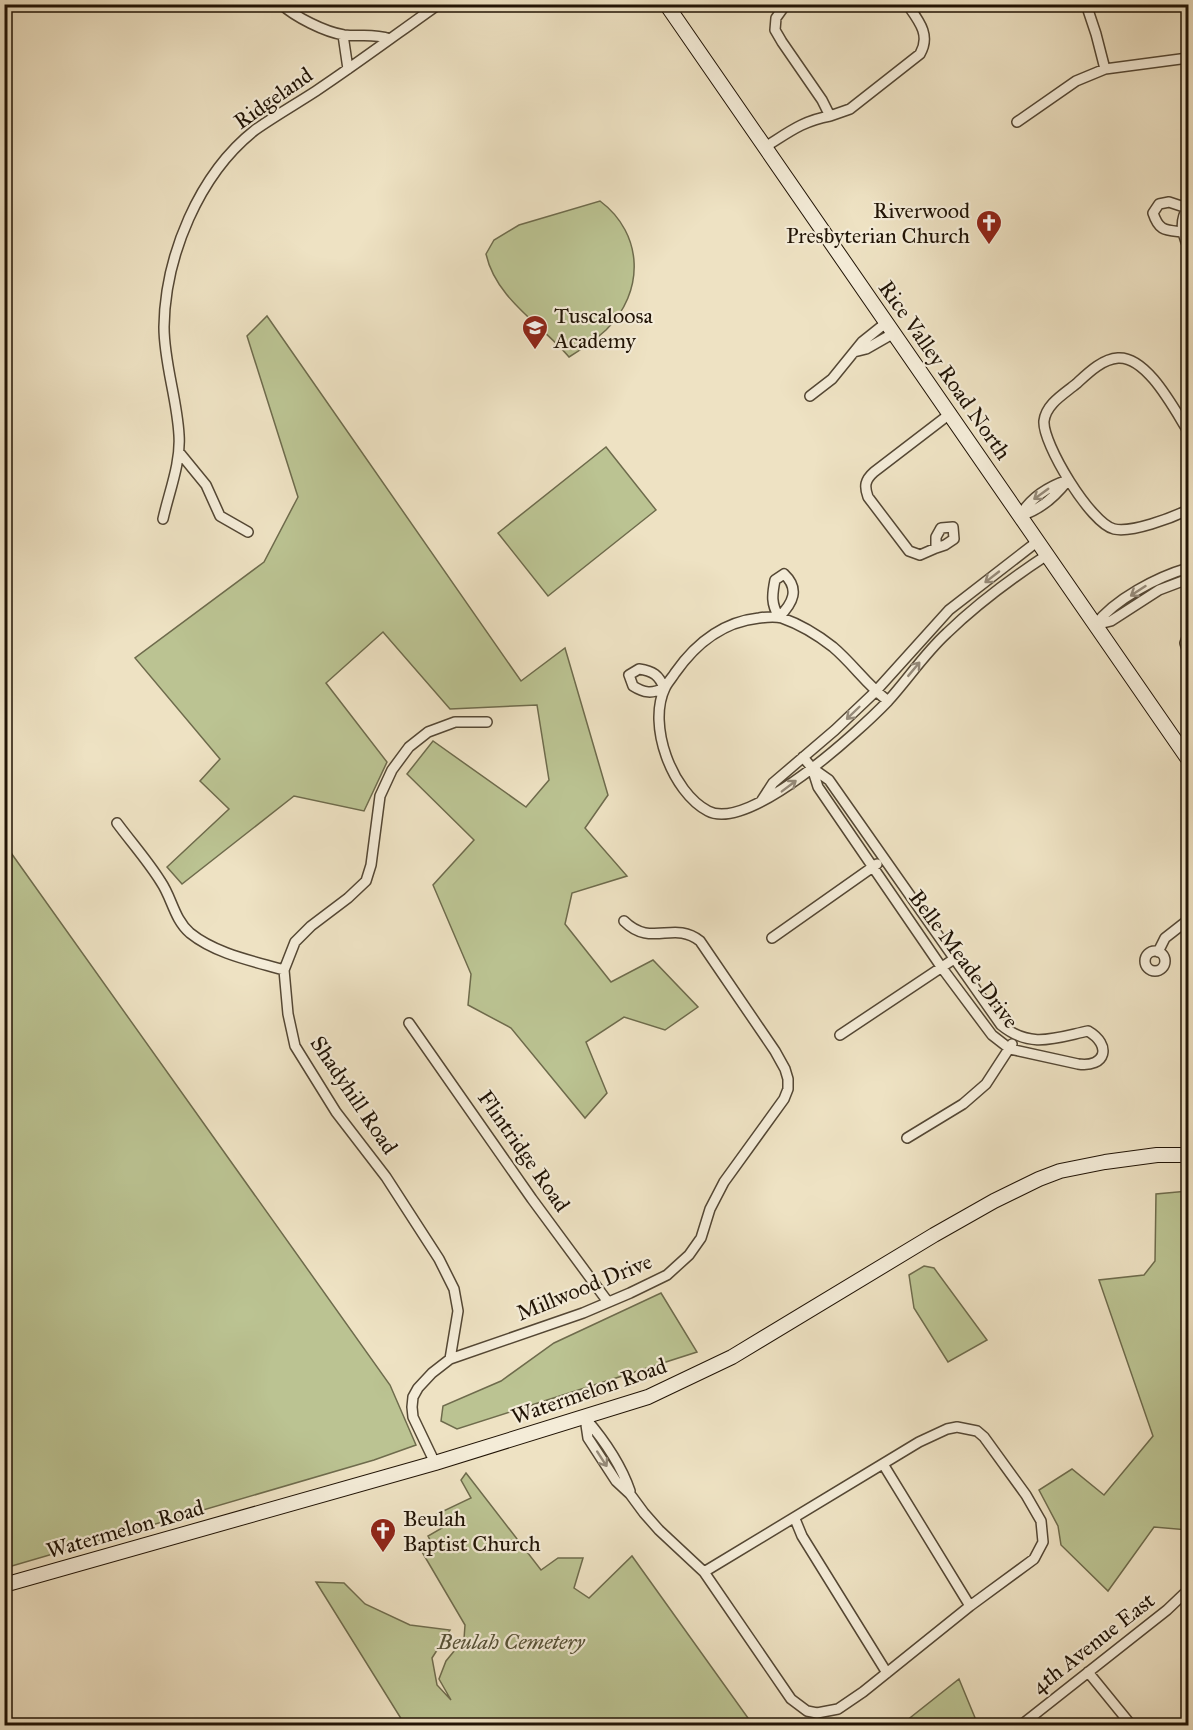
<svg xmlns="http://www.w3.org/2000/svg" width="1193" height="1730" viewBox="0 0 1193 1730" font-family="'IM FELL Great Primer',serif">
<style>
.green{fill:#bbc392;stroke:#6e6b4c;stroke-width:1.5}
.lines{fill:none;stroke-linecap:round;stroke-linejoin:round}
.street-casing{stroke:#544734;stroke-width:12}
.secondary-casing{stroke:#201305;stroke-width:16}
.street{stroke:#f4ecd8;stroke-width:9}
.secondary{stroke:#f4ecd8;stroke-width:14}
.oneway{stroke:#958a79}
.labels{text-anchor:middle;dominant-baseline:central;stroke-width:4.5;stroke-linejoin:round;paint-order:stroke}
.street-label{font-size:22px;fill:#201305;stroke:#f4ecd8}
.poi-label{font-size:22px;fill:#201305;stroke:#f4ecd8;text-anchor:start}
.park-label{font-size:22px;font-style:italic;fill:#565136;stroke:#f4ecd8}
</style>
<rect width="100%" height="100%" fill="#eee2c3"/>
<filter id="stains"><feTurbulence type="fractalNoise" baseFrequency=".00333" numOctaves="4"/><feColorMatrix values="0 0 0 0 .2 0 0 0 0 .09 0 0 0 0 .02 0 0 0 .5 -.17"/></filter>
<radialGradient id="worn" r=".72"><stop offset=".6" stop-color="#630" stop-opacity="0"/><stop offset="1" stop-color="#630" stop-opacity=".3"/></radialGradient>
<path class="green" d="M600,201c44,33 45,91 6,129 -11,10 -24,19 -37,27 -28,-33 -73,-58 -83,-103l8,-14 25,-15z
M267,316l254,365 44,-33 43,147 -23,33 42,48 -55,17 -7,31 46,58 42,-22 45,47 -33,23 -41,-13 -38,25 21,51 -22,25 -74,-90 -43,-23 3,-31 -38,-89 41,-45 -67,-66 26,-33 93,66 23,-27 -12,-75 -87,4 -67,-77 -57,51 61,79 -23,49 -70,-15 -112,88 -15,-17 62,-58 -29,-28 20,-22 -85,-101 129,-96 34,-65 -51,-161z
M606,447l50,63 -108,86 -50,-63z
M4,843l386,542 26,60 -42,15 -369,108z
M1188,1191v339l-34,-3 -46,64 -47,-46 -3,-19 -19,-36 33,-21 32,26 49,-59 -54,-156 45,-5 11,-14 1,-67z
M924,1266l10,2 53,72 -39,22 -34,-54 -5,-33z
M661,1293l36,59 -240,77 -16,-8 2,-15 58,-25 53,-38z
M466,1473l75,97 17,-12h25l-9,30 15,10 43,-42 121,169h-348l-89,-143 28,1 21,21 45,21 40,5 -18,28 5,27 14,15 -12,-21 7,-18 18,-22 1,-14 -47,-80 12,-5 -2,-4 14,-8 -7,-13 36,-17 -10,-18z
M959,1679l19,46h-77z"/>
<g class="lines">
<defs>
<path id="street" d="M281,4c14,13 44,28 63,31 17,2 28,-2 46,4
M786,4l-10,14 -1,12 7,12 40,58 8,16 20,-7 70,-55c11,-19 -1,-33 -13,-50
M1086,4l10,30 9,35
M343,35l5,34
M1017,122l59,-41 29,-12 83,-11
M765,147c23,-14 37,-26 65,-31
M1188,207c-9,14 -6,26 0,40
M1182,232c-17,-2 -23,-1 -29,-19l6,-9 10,-2 18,6
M854,352l12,-3 28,-16
M810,396l22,-17 30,-37 25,-20
M1188,431c-14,-22 -41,-75 -70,-73 -16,1 -30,15 -42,26 -12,10 -30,20 -32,37 -2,22 47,103 70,108 18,4 57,-11 74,-19
M179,452l27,33 14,31 28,16
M1020,516c10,-18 29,-30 48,-36
M1020,516c20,-6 35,-19 48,-36
M163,519c6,-27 18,-56 16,-84 -2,-37 -15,-72 -15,-108 1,-71 35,-153 91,-197 20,-14 41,-26 61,-39 42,-28 82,-58 123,-87
M953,527l1,12 -9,6 -9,3v-11l5,-9z
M936,548l-16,7 -11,-4 -41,-54c-4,-11 -3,-17 6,-25l77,-59
M784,574c16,15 9,29 -5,43 -8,-13 -7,-22 -4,-37z
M1095,625c20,-26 62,-48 93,-57
M1095,625l16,-4 48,-31 29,-11
M1188,635l-3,8 3,9
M639,669c14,2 20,6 25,19 -12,6 -20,5 -31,-2l-4,-11z
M888,701c-21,-16 -35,-37 -55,-54 -14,-11 -34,-23 -51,-29 -7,-2 -16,-1 -23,0 -37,4 -63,25 -84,55 -3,5 -8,10 -10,15 -18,37 7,104 43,123 41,22 152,-81 180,-110 20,-22 37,-48 59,-68 30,-29 65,-55 100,-78
M803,757l9,11 6,19 124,181 50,67 18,14 68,15c28,4 34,-19 10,-33 -33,7 -58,18 -87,-6l-172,-245 -17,-12
M762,800l11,-17 62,-53 40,-38 74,-82 89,-69
M117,823c14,19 31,38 44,59 11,16 13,37 29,51 26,21 63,28 94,37
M772,938l105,-74
M1145 961a10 10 0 1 1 20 0a10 10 0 1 1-20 0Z
M1158,952l7,-14 23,-18
M409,1023l123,176 76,103
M840,1035l114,-76
M907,1138l56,-34 23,-20 26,-40
M450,1359l8,-48 -4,-22 -15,-30 -53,-82 -50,-65 -41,-66 -7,-32 -4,-44 11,-28 16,-16 37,-28 18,-17 5,-16 9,-69 12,-26 17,-23 19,-15 27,-10h32
M585,1418l3,20 28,43 14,13 14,19 15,17 45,42 87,127 16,12 10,2 21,-4 25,-17 107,-86 64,-47 9,-17 -2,-21 -15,-26 -42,-58 -7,-6 -20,-4 -10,2 -28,13 -215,130
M586,1419c18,21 35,46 44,72
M435,1463l-22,-46 -1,-10 1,-10 5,-9 14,-15 18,-14 133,-46 47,-20 37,-18 22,-20 12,-17 9,-29 14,-27 60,-83 4,-10v-10l-3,-10 -10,-18 -75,-110c-26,-21 -49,7 -76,-20
M883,1464l87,142
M795,1519l7,17 85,137
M1088,1672l44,54
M1020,1726l147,-116 21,-20"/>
<path id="secondary" d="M666,4l522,755
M4,1585l431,-122 213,-66 84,-40 202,-122 60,-34 45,-22 21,-8 45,-9 52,-7h31"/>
</defs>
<use href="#street" class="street-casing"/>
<use href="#secondary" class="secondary-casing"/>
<use href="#street" class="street"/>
<use href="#secondary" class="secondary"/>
</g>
<defs><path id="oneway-shaft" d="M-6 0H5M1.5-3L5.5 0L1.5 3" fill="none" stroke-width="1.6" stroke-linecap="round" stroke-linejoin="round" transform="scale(1.5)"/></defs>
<g class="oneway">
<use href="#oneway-shaft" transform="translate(1041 494) rotate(144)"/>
<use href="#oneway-shaft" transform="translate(992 577) rotate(142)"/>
<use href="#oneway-shaft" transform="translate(1138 591) rotate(147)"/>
<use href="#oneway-shaft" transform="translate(914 669) rotate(-50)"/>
<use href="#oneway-shaft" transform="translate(853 713) rotate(136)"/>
<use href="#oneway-shaft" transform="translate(789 786) rotate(-37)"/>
<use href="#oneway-shaft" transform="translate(602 1459) rotate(57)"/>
</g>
<defs>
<symbol id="church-pin" viewBox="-11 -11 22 30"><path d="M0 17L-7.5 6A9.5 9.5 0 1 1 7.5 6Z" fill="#8f2418" stroke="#f4ecd8"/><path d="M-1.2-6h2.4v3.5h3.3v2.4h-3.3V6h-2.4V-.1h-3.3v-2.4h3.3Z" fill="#fff"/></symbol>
<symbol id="school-pin" viewBox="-11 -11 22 30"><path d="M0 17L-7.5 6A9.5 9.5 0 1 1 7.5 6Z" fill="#8f2418" stroke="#f4ecd8"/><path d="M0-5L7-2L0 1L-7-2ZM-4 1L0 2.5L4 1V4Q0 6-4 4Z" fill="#fff"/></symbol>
</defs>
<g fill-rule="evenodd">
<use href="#church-pin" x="974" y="208" width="30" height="40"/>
<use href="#school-pin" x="520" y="313" width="30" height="40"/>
<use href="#church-pin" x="368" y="1516" width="30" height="40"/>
</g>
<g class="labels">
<g class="street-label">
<text transform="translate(273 98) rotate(-35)">Ridgeland</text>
<text transform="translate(945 370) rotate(55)">Rice Valley Road North</text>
<text transform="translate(964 959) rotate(53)">Belle Meade Drive</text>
<text transform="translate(354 1095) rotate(56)">Shadyhill Road</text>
<text transform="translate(524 1151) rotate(55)">Flintridge Road</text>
<text transform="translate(584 1287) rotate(-22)">Millwood Drive</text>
<text transform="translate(589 1391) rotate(-19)">Watermelon Road</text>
<text transform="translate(125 1529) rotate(-16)">Watermelon Road</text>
<text transform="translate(1093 1643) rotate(-38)">4th Avenue East</text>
</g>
<g class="poi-label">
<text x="970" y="210" text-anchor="end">Riverwood<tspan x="970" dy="25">Presbyterian Church</tspan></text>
<text x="554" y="315">Tuscaloosa<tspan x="554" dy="25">Academy</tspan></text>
<text x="403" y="1518">Beulah<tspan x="403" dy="25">Baptist Church</tspan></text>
</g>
<g class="park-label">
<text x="511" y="1641">Beulah Cemetery</text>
</g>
</g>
<rect width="1193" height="1730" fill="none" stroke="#eee2c3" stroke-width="24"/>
<rect x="6" y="6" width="1181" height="1718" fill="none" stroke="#201305" stroke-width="3"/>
<rect x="12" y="12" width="1169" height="1706" fill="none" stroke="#201305" stroke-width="1.5"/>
<rect width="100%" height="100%" filter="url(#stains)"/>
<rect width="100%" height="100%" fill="url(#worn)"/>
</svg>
